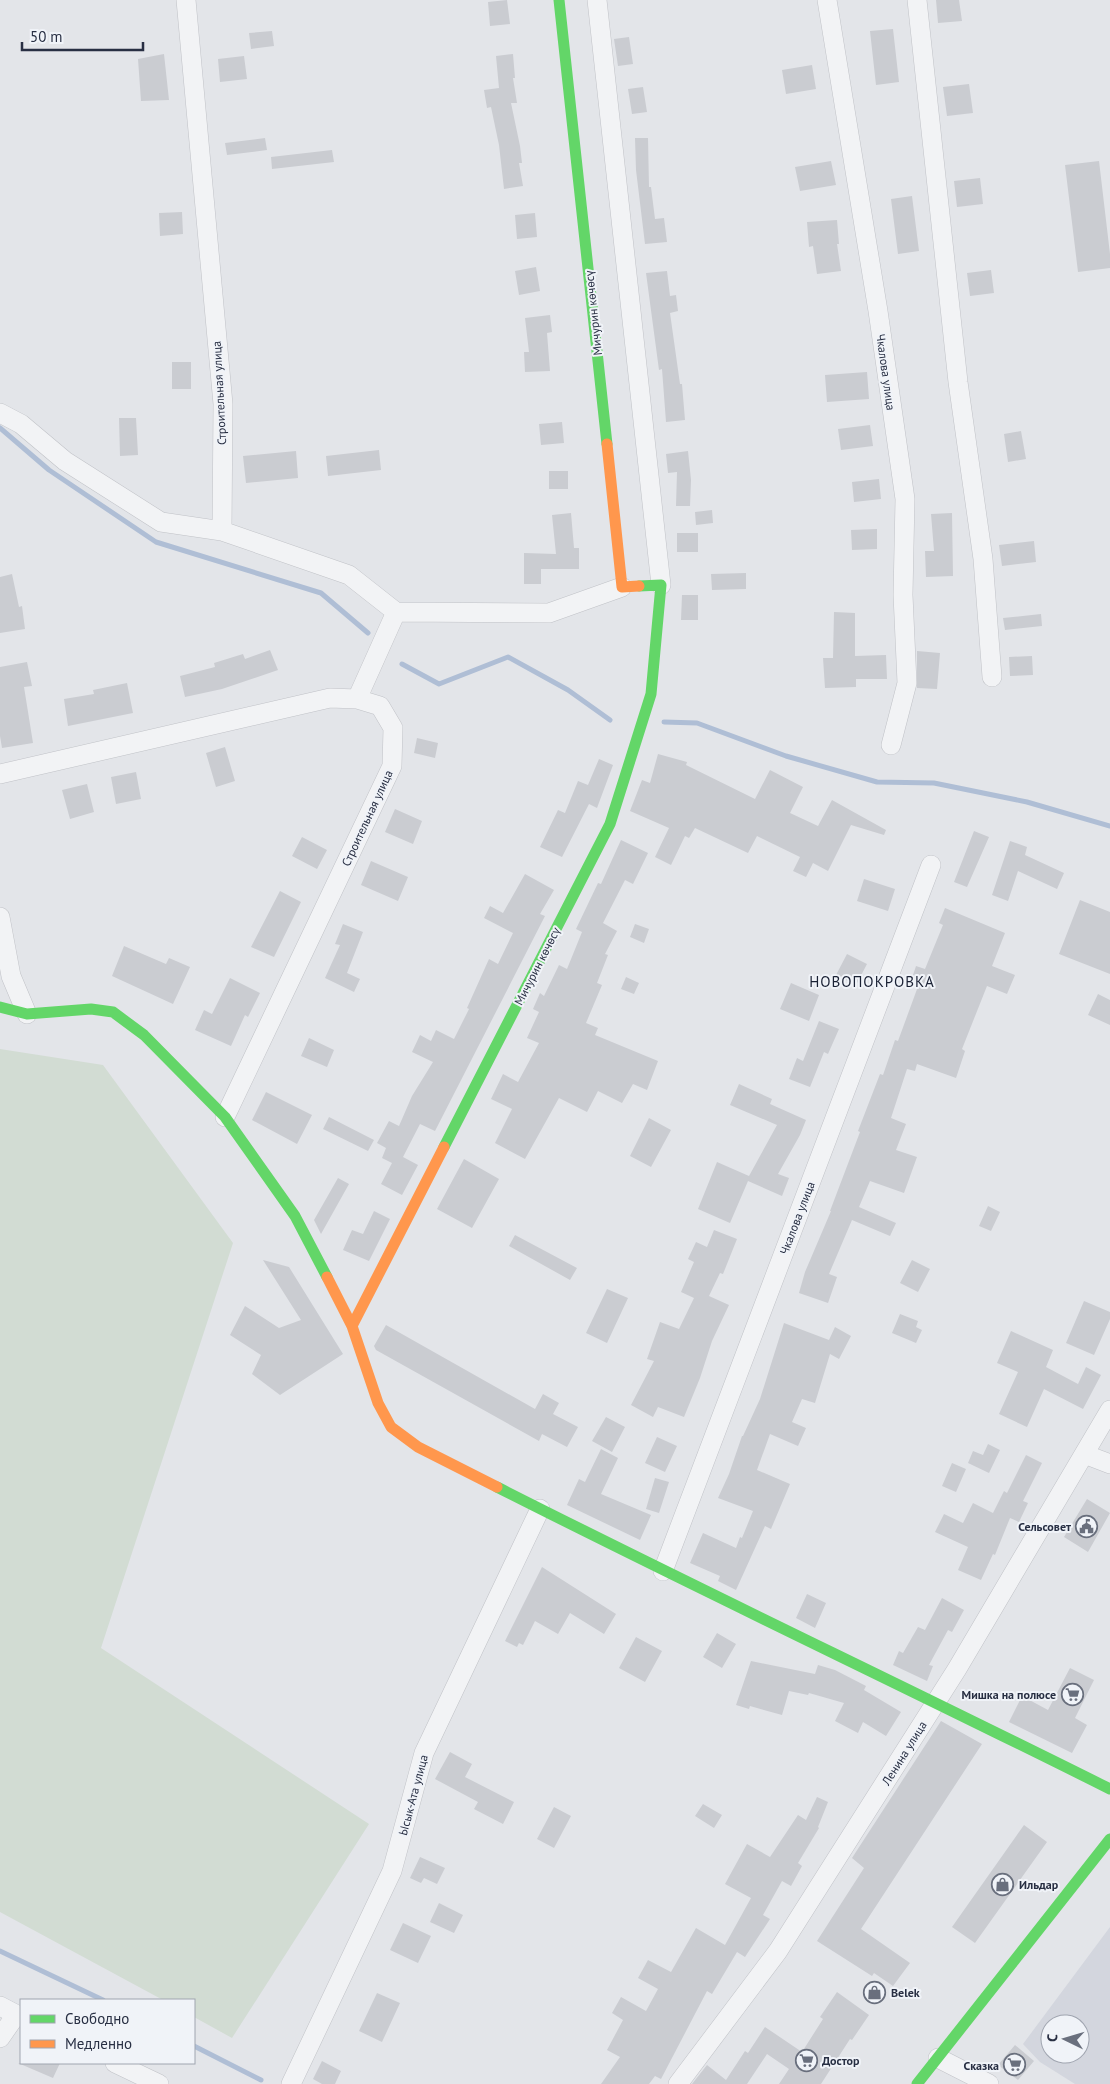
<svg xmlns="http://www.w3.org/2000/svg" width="1110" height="2084" viewBox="0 0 1110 2084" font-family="'PT Sans',sans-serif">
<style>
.built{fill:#d3d6de;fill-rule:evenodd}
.green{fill:#d2dcd3}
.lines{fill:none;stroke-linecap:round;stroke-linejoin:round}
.stream{stroke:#afbed5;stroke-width:5}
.building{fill:#caccd1}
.street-casing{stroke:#c0c2c7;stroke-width:20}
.street{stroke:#f2f3f5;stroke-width:19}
.fast{stroke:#63d668;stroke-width:11}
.slow{stroke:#ff974d;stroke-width:11}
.labels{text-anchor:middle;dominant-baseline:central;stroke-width:4;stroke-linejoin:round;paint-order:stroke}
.street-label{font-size:12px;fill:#282f43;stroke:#f0f3f8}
.poi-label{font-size:12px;font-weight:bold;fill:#282f43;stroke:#f0f3f8;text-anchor:end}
.quarter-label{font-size:15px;letter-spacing:1px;fill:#1a2134;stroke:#f0f3f8}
</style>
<rect width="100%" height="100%" fill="#e3e5e9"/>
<path class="built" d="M1110,1927v157h-35l-35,-22 -17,-18zM1050,2024h30v30h-30z"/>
<path class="green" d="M0,1049l103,16 130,178 -132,405 268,176 -137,214 -38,-21v-17h-31l-163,-88z"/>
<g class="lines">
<path class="stream" d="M0,428l49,42 107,72 165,51 47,40
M402,664l37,20 69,-27 60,33 42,30
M664,722l33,1 89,33 91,26 57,1 93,19 83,24
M0,1951l103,49
M194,2046l67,34"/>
</g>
<path class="building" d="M507,0l3,24 -20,2 -2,-24z
M936,0h23l3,21 -24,2z
M893,29l6,53 -23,3 -6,-54z
M272,31l2,15 -23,3 -2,-16z
M629,37l4,27 -15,2 -4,-27z
M164,54l5,46 -28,1 -3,-42z
M513,54l2,24h-2l4,25h-6l9,43 2,17h-3l4,23 -19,3 -5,-44 -8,-38 -4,1 -3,-18 15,-2 -3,-32z
M244,56l3,23 -27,3 -2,-23z
M812,65l4,24 -30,5 -4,-24z
M969,84l4,29 -26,3 -4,-29z
M643,87l4,25 -15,2 -4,-25z
M265,138l2,12 -40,5 -2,-12z
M635,138h13l1,49h2l4,32 9,-1 3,24 -22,2 -9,-74z
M332,150l2,12 -62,7 -1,-12z
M831,161l5,24 -36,6 -5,-24z
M1099,161l11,93v14l-32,4 -13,-107z
M980,178l3,26 -26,3 -3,-26z
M912,196l7,55 -21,3 -7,-55z
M182,212l1,22 -23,2 -1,-23z
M535,213l2,24 -20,2 -2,-24z
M837,220l2,24h-2l4,27 -24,3 -4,-28 -4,1 -2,-25z
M536,267l4,24 -21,4 -4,-24z
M991,270l3,23 -24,3 -3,-23z
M667,271l3,25 6,-1 2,16 -8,2 10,71h2l3,36 -19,2 -4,-53 -3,1 -13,-97z
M550,315l2,17 -5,1 3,38 -25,1 -1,-20h5l-4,-34z
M172,362h19v27h-19z
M867,372l2,27 -42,3 -2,-27z
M119,418h17l2,37 -18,1z
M562,422l2,21 -23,2 -2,-21z
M870,425l3,21 -32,4 -3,-21z
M1021,431l5,28 -18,3 -4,-28z
M379,450l2,20 -53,6 -2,-20z
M296,451l2,27 -52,5 -3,-27z
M688,451l3,29 -1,26h-14l1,-34 -9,1 -2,-19z
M549,471h19v18h-19z
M879,479l2,20 -27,3 -2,-20z
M712,510l1,13 -17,2 -1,-13z
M571,513l3,35h5v21h-38v15h-17v-31l32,1 -4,-39z
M952,513l1,63 -27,1 -1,-26h9l-3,-37z
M877,529v20l-25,1 -1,-20z
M677,533h21v19h-21z
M1034,541l2,21 -34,4 -3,-21z
M746,573v16l-34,1 -1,-16z
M12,574l7,33 3,-1 3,23 -25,4v-56z
M682,595h16v25h-17z
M834,612l21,1v43l31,-1 1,24h-31v8l-31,1 -2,-30h10z
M1041,614l1,12 -37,4 -2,-12z
M270,650l8,20 -56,19 -37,8 -5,-21 35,-9 -1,-4 29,-9 2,5z
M917,651l23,2 -3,36 -20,-1z
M1032,656l1,19 -23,1 -1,-19z
M27,662l5,24 -8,1 9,56 -31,5 -2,-12v-69z
M127,683l6,30 -65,13 -4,-27 30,-5 -1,-4z
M417,738l21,5 -3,15 -21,-5z
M225,747l10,34 -19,6 -10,-34z
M658,754l29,8 -1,3 69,34 15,-29 33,17 -13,26 28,13 14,-26 54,30 -2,5 -33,-10 -23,46 -15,-8 -7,14 -13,-6 7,-14 -43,-21 -9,17 -53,-25 -6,10 -4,-2 -14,29 -16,-8 14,-29 -39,-17 12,-31 8,3z
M599,759l14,6 -16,43 -8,-4 -27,53 -22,-10 18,-37 7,3 13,-32 10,4z
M136,772l5,27 -25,5 -5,-27z
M87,784l7,28 -24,7 -8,-29z
M395,809l27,12 -9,23 -28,-12z
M974,831l15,6 -22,50 -13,-5z
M302,837l25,13 -10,19 -25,-13z
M621,840l27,13 -15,31 -8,-4 -22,43 14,8 -12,23 3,1 -11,28 5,2 -16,38 12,5 -3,7 63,26 -11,29 -14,-6 -11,19 -24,-12 -11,21 -28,-14 -34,61 -30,-16 17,-34 -21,-10 12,-25 15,8 21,-39 -12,-5 12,-26 -6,-3 7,-16 4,3 15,-31 8,4 15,-37 -6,-3 22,-46 3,1z
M1010,841l17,6 -2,8 39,18 -7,16 -39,-18 -10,30 -16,-6z
M371,861l37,16 -10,24 -37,-16z
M525,874l29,16 -14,24 5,2 -110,215 -15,-7 -17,33 15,8 -16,30 -21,-11 11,-21 -10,-5 4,-10 -9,-5 12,-22 10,5 13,-30 21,-34 -21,-10 8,-17 11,6 5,-11 18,9 15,-30 -2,-1 22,-49 9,5 15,-31 -29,-15 6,-12 13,7z
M864,879l31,10 -7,22 -31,-10z
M280,891l21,11 -27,55 -23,-10z
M1080,900l30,12v62l-51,-20z
M945,908l60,25 -13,33 23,9 -8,19 -20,-8 -25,63 3,2 -9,27 -39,-14 -2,7 -8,-2 -16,49 15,6 -10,26 21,7 -13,36 -34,-12 -11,26 37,16 -6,13 -38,-16 -23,54 8,3 -9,26 -29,-10 6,-21 26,-61h-1l30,-79 -2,-1 22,-57 3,1 12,-35 3,1 22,-60 -8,-3 4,-12 9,3 18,-44 -4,-2z
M343,924l20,8 -16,41 13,6 -6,13 -29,-14 15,-33 -5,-1z
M635,924l14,5 -5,14 -14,-6z
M124,946l42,18 3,-6 21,9 -17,37 -61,-28z
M847,954l20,10 -11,21 -20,-10z
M626,977l13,6 -5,11 -13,-5z
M230,978l30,15 -12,24 -3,-2 -14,31 -36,-16 9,-20 8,4z
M791,983l28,12 -10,26 -29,-12z
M1098,994l12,6v25l-22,-10z
M819,1021l20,8 -11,25 -4,-2 -14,35 -21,-8 8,-21 6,3z
M309,1038l25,12 -7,17 -26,-11z
M739,1084l33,15 -2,5 36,16 -6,15 -22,39 11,4 -7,18 -34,-15 -18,42 -32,-14 19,-47 32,14 28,-51 -47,-20z
M266,1092l46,23 -15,29 -45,-24z
M329,1117l45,23 -6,11 -45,-22z
M649,1118l22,12 -20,37 -21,-11z
M464,1159l35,20 -27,49 -35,-19z
M338,1178l11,6 -28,50 -7,-14z
M988,1206l12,6 -9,19 -12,-5z
M374,1211l16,8 -21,42 -26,-11 9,-20 11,4z
M714,1230l23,9 -14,35 -3,-1 -11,23 20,9 -17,36 -12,37 -16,39 -26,-10 -5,10 -22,-12 23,-44 -7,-2 13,-37 19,7 15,-31 -13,-6 13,-30 -6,-3 8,-17 11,5z
M515,1235l62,33 -7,12 -61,-34z
M263,1260l26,7 54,87 -63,41 -28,-21 9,-19 -31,-20 15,-29 34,22 22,-8z
M912,1260l18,9 -12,23 -18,-9z
M607,1289l21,9 -21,45 -21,-10z
M1084,1301l26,11v7l-16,36 -28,-12z
M900,1314l18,7 -2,6 6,3 -6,13 -24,-10z
M784,1323l45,17 6,-13 16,9 -12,23 -9,-5 -15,49 -13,-4 -10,23 14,6 -8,18 -28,-12 -13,36 33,14 -19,45 -6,-3 -29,64 -18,-9 2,-5 -30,-13 13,-30 33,15 4,-11 2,1 11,-27 -35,-13 11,-24 13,-38h1l17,-37z
M386,1325l149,84 8,-15 16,9 -6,11 25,13 -11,20 -25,-13 -3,7 -163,-91 -2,-4z
M1011,1331l42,19 -7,17 32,17 8,-17 15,8 -18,34 -39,-20 -17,38 -28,-13 19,-42 -21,-9z
M606,1417l19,10 -13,25 -20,-11z
M657,1437l20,9 -12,26 -20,-9z
M988,1444l12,6 -11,23 -21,-10 5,-12 10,4z
M601,1449l17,9 -17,36 50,21 -11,25 -73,-35 12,-26 6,3z
M1026,1455l16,8 -19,38 5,2 -9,19 -9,-4 -15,37 -2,-1 -12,26 -23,-10 10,-23 -33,-15 9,-18 19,9 10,-20 20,10 11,-22 3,2z
M952,1463l14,6 -10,23 -14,-6z
M655,1478l14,4 -10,31 -13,-4z
M1087,1499l23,14 -22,39 -24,-15z
M542,1567l74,47 -12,20 -34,-21 -12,21 -23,-13 -12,24 -4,-2 -2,4 -12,-6z
M807,1594l19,9 -11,25 -19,-10z
M942,1598l22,12 -12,22 -4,-2 -19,35 4,1 -6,15 -34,-16 6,-14 4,2 15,-26 7,3z
M717,1633l19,11 -14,24 -19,-11z
M636,1637l26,14 -17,31 -26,-14z
M751,1661l64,13 3,-9 17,5 31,16 -2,4 37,22 -15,24 -23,-14 -5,11 -23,-12 9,-18 -35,-10 -1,2 -19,-4 -7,24 -32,-9 -1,3 -13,-4z
M1070,1668l24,12 -19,38 12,7 -15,28 -63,-31 13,-26 26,14z
M941,1721l41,23 -121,185 49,34 -17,23 -19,-13 -2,3 -55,-35 47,-73 -12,-10z
M450,1752l22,12 -7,13 49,25 -11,22 -29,-15 4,-7 -43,-23z
M817,1797l11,5 -10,25 1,1 -21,35 4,3 -11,20 -9,-5 -19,34 7,4 -25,38 -8,-5 -25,42 -5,-3 -46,88 -6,-3 -6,8h-48l19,-27 -13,-7 16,-30 -11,-7 9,-16 25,14 12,-22 -20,-11 10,-18 23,12 25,-44 29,17 26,-47 -26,-14 22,-40 23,13 28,-42 8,5z
M703,1804l19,11 -8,13 -19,-12z
M554,1807l17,9 -17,32 -17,-9z
M1024,1825l23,17 -72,101 -23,-16z
M420,1857l25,11 -8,16 -13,-6 -3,5 -11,-5z
M439,1903l24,12 -9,18 -24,-11z
M403,1923l28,13 -13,27 -28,-13z
M837,1992l32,23 -17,25 -2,-1 -29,45h-42l10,-15 -22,-15 -20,30h-55l15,-19 19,15 19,-29 3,2 17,-26 37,25 21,-33 -3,-2z
M377,1993l23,10 -18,39 -23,-11z
M1015,2045l19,16 -16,19 -20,-15z
M322,2061l19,10 -6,13h-13l-9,-5z
M18,2063h42l-7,15z"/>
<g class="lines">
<defs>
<path id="street" d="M597,0l64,585
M827,0l51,311 27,188 -2,96 4,88 -16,62
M917,0l41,382 25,177 9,118
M0,413l21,11 44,37 96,61 61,9 1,-127 -37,-404
M222,531l127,44 47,37 153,1 73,-26
M357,699l39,-87
M0,774l330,-76 27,1 23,7 13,22 -1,38 -167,351
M0,917l11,59 16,38
M1084,1454l26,10
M663,1571l268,-706
M0,2006l21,11
M0,2038l16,-23
M938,2058l51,26
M115,2063l44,21
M291,2084l101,-213 32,-118 116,-244
M678,2084l100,-133 179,-282 153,-259"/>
</defs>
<use href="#street" class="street-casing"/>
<use href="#street" class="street"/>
<path class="fast" d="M559,0l48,444
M0,1007l27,7 64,-5 22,3 31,23 81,82 70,99 32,61
M444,1147l166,-323 41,-130 10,-109 -22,1
M497,1487c203,103 409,200 613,302
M917,2084l193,-245"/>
<path class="slow" d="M607,444l15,143 17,-1
M327,1277l25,49 26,77 13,24 27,20 79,40
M352,1326l92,-179"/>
</g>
<defs>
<symbol id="civic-ring" viewBox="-11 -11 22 22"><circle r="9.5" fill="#f0f3f8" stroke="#696f7d" stroke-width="1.5"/><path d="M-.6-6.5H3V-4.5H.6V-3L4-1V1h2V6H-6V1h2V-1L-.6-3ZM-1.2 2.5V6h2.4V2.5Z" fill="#696f7d"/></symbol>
<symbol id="supermarket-ring" viewBox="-11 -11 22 22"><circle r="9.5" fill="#f0f3f8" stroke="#696f7d" stroke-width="1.5"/><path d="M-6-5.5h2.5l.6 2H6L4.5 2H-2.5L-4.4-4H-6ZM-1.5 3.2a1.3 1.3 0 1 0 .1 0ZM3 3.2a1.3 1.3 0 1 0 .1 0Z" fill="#696f7d"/></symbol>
<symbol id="shop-ring" viewBox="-11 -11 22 22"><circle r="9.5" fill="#f0f3f8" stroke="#696f7d" stroke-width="1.5"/><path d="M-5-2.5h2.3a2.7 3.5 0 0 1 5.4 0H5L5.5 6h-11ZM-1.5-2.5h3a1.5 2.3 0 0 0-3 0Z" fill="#696f7d"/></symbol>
</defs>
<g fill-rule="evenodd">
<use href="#civic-ring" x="1074" y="1514" width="25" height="25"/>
<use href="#supermarket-ring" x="1060" y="1682" width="25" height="25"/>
<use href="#shop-ring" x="990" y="1872" width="25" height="25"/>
<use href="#shop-ring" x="862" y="1980" width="25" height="25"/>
<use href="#supermarket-ring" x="794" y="2048" width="25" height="25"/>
<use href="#supermarket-ring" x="1002" y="2052" width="25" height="25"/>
</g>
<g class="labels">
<g class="street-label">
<text transform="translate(593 313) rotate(-96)">Мичурин көчөсү</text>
<text transform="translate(886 372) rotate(82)">Чкалова улица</text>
<text transform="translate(219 393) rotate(-93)">Строительная улица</text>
<text transform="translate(367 818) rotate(-65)">Строительная улица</text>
<text transform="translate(537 966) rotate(-63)">Мичурин көчөсү</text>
<text transform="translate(797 1218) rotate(-69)">Чкалова улица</text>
<text transform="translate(904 1753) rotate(-58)">Ленина улица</text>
<text transform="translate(413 1795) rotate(-75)">Ысык-Ата улица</text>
</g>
<g class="poi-label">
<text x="1071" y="1526">Сельсовет</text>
<text x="1056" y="1694">Мишка на полюсе</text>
<text x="1019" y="1884" text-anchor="start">Ильдар</text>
<text x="891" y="1992" text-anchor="start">Belek</text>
<text x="822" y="2060" text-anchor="start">Достор</text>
<text x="999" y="2065">Сказка</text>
</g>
<g class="quarter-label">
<text x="872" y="981">НОВОПОКРОВКА</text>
</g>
</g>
<rect x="20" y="1999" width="175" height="65" fill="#f0f3f8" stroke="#a0a5b0"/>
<rect x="30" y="2015" width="25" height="8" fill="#63d668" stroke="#a0a5b0"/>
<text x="65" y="2024" font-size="15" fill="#282f43">Свободно</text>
<rect x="30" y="2040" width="25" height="8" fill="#ff974d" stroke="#a0a5b0"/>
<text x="65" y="2049" font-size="15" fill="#282f43">Медленно</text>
<g transform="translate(1065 2039) rotate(275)"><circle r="24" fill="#f0f3f8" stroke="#a0a5b0"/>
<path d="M0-4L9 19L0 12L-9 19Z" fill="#696f7d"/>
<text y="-8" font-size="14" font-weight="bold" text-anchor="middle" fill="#282f43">С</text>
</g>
<path d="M22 42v8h121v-8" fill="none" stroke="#282f43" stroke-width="2.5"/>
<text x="30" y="42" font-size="15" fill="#282f43" stroke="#f0f3f8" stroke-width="4" paint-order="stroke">50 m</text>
</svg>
